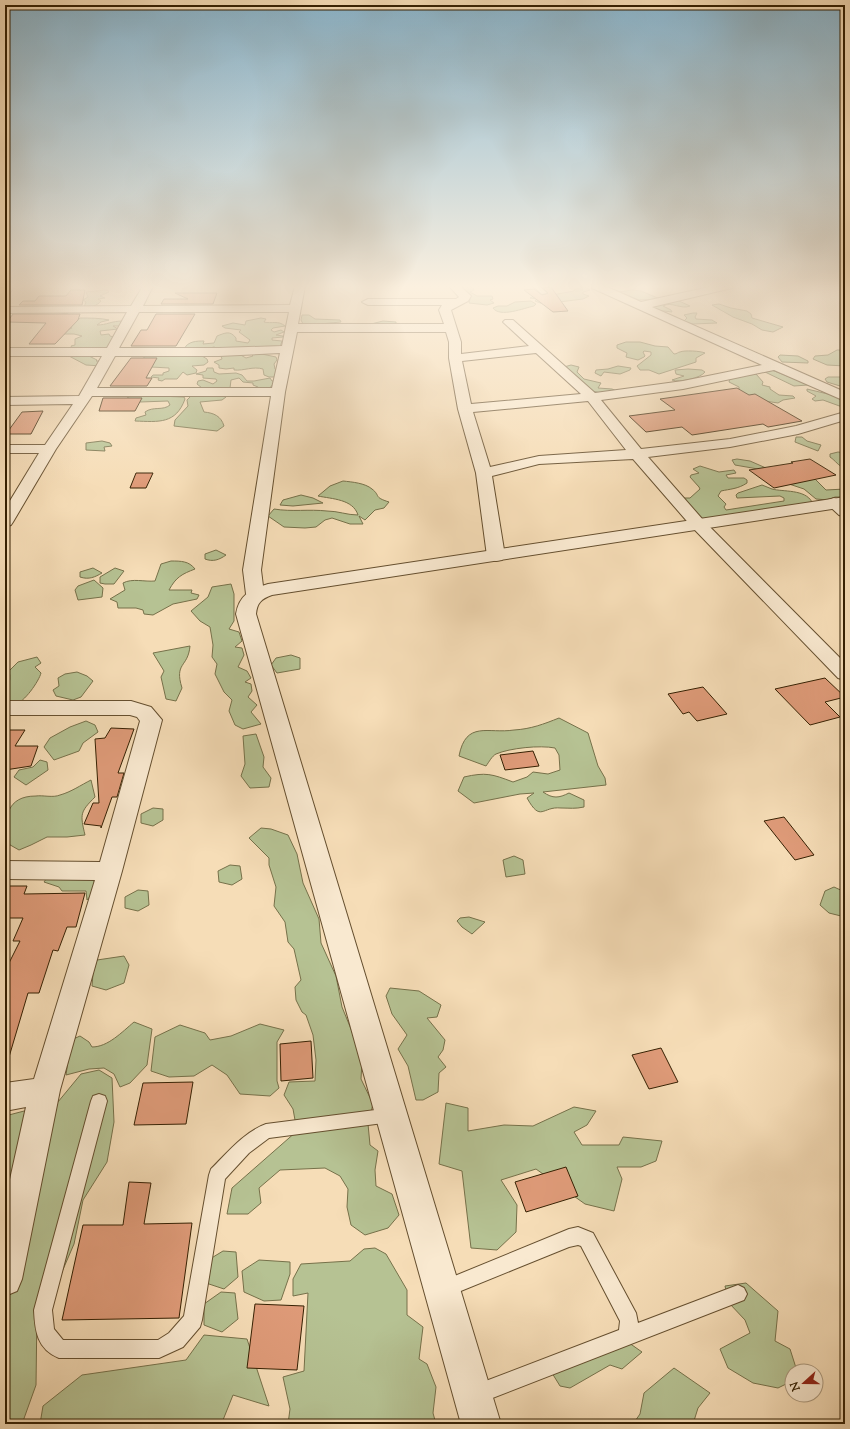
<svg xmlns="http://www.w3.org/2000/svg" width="850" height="1429" viewBox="0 0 850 1429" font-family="'Sorts Mill Goudy',serif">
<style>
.green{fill:#b6c293;stroke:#76714a}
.building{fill:#df9b79;stroke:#352002}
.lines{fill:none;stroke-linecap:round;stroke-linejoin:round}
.service-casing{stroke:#654f2f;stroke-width:2}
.minor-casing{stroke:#654f2f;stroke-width:2}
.tertiary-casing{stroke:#654f2f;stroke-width:2}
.service{fill:#f9e9d0;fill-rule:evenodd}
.minor{fill:#f9e9d0;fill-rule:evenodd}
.tertiary{fill:#f9e9d0;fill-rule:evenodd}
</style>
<rect width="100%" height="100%" fill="#f6ddb7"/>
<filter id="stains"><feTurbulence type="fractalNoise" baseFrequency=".005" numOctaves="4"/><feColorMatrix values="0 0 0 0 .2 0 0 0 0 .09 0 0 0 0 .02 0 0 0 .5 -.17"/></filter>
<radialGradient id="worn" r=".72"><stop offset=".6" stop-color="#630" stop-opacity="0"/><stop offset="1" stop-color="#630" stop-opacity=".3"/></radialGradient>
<path class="green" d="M457,286h12l-5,1 9,1 1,2 -4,2 7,4h15l1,3 -3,1 4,3 -7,2 -18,-2 1,-4c-4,-6 -11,-7 -13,-13z
M585,287l5,3 -7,2v2l6,2 -6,3 -40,5 -8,-3 2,-2 -7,-1 6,-3h16l22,-4 1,-2z
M107,290l2,2 -9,4 5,2 -7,1 3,2c-4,5 -11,7 -17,6l2,-5 -3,-2 5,-3 -2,-5z
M632,290l9,1 19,8 -21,1 -20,-8z
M680,300l-1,1 11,5c-9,4 -18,-5 -27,0l8,4 1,2 -17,-2 -6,-5z
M531,301l5,3 -2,2c-10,2 -34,12 -41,2l5,-2h9l8,-4z
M719,304l12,4 16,3 4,3 1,4 31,9 -10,5 -11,-2 -10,-6 -19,-7 -21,-12z
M68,313l-1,1 9,8 4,-4c9,0 21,0 29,2l-8,2 -4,3c10,0 14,-4 26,-4l-3,5h-7l5,3 -18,2 1,4 8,-1 1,2 7,2 -8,10 -24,6 12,6 -1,1h5l1,5 -16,-1 -17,-9 3,-2 -5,-5 5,-1 -1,-2 4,-1v-6l7,-3 -8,-2h-16l14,-6 -17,-13z
M693,313h4l-2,4 1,2 16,1 5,3 -24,1 -8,-2 -1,-1 3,-3 -3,-3z
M302,315h7l6,4 25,1 1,2 -21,2 3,2h40l20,-5 13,1v2h-13l-3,3 19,-2 -2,4 -38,1 -48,-2 -8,-4 -2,-4z
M261,318l5,1 -2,3c8,2 14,-2 21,4l-12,2 -2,2 3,2 7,-2 3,2 -8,3 7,1v1l-11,1v2l10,1 -2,6 -60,2 -6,-2 -15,4 -15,-2c4,-8 13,-8 20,-8l-1,3 11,-1 3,-7c8,-3 13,-6 19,2v3l12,2 2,-3 -11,-8 2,-2 -16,-2 -3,-2 11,-3 12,2 1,-4z
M640,342l15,4 13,1 6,7c3,0 4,-2 6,-2 4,-2 21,-1 25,1l-9,5v4l-3,1 -34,11 -10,-4h-9l-3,-4 14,-11v-3l-7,-1 -1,1 2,4 -1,1 -6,3 -12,-3 1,-4 -10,-5v-3l9,-3z
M837,350h8v16l-18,-1 -14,-6 2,-3 13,-1z
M237,353l9,5 7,-2 -2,-2 6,-1 19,4 1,3 -3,4 1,5 4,4 -4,4h-6l-5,-2 -1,-6c-10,-3 -19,2 -29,1v-2l-8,1 -7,-1v-3l-5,-3 8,-3 -1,-3z
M144,354l58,2 5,3 1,3 -4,3 -12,1 5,4 -1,3 -9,2 -4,-3 -6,7h-12l-3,2 -4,-1 1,-2 -8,-1 2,-2h10v-2l6,-2v-3l-18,-1 -7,-8z
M780,355l18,1 10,5v2l-26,-1 -4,-5z
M571,365l8,2 -2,5 7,7 17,4 -3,5 14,1 7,3 -18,1 -9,-2 -8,6 -6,-6 -14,-24z
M618,366l13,2 -1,2 -10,4 -16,-2 -3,4 -6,-3 1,-3 12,-1z
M207,368h6l1,4 5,2 17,-1 6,2 5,6h7l16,-3 2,3h6l-1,4 -6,1v3h-12l-1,-2 -5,-2v-2l-10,-1 -4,-4 -8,2 -1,8 -30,1 2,-1 -5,-4 1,-3 5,-1 10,4 4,-3 -1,-2 -13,-1v-3l-7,-1 10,-3z
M688,369l14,1 3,2c-4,6 -26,11 -33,8l12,-4 -8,-2 -1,-4z
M769,369l39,15v1l-14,1 -31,-15z
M756,374l7,8 -1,3 8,2v2l9,6 14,1 2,2 -12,2 -5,3 -13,-2 -33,-10 7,-2v-2l-10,-5 1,-4z
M828,377h17v14l-5,-5 -13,-4 -2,-3z
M807,389l25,6 13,5v8l-22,-8 -8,1 -3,-2 4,-3 -9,-5z
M193,394l30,1 3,2 -4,3 -22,2 4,10c10,1 17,4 20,14l-7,5 -43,-5 1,-6 13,-14 -1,-6z
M131,395l53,2 1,2c-9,25 -26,23 -50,22l1,-3 10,-3 -1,-3c8,-6 18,-1 25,-7l-2,-4 -28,1 -14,-3z
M796,437h6l5,4 14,4 -3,6 -23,-9z
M102,441l8,2 2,3 -8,1 1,4 -19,-1v-7z
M838,452l7,1v15c-7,-2 -9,-7 -15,-11v-3z
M737,459l13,2 16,7 -8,1 -23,-4 -3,-5z
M700,466l19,6 15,-2 2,3 -10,2 2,3h16l3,2v3c-9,6 -17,6 -26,8l-3,5 8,8 -2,3 2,3 58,-9v-3l-4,-2 -43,2 -1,-3 2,-2 24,-8c3,1 7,3 10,4 11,3 33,0 40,13l-4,2 -103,16 -6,-2 -15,-20h6l10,-9 -1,-2 -9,-10 1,-2 8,-2 -6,-4z
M812,476l14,14 19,-1v8h-10l-7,3 -12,-1 -12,-10 -15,-5z
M343,481c9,1 22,2 29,8 9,7 1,8 17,13l-5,6 -9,2 -10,10 -6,-4 4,8h-13l-18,-6 -7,2 -9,7 -11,1 -21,-1 -16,-11 6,-7c18,3 35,0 53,2 11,0 20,4 31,4 -5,-16 -26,-16 -40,-19l12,-10z
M301,495l12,3 10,5 -30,3 -13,-1 3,-5z
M216,550l10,5c-7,5 -13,7 -21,4v-5z
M171,561c10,0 18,0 24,8 -13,5 -19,8 -26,21h23l-1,3 8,2 -2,4 -24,5 -20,11 -9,-1 -1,-4 -7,-2h-18l-1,-6 -7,-3 15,-9 -2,-7c9,-5 22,-1 32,-2l6,-17z
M93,568l9,5c-7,4 -13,7 -22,4v-5z
M115,568l9,3 -10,13h-9l-5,-1v-6z
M94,580l9,8 -1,9 -24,3 -3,-10 3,-4z
M231,584l3,10v27l-5,8 10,3 3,9 -7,6 7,1 2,7 -6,12 9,4 4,7 -6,4 6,2 1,7 -4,6 9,8 -6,7 10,12 -18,5 -8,-4 -6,-14 3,-11 -8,-8 -9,-18 2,-10 -5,-7 1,-12 -3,-18 -10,-6 -9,-10 17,-14 4,-10z
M190,646c-2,22 -16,16 -8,42l-6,13 -10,-2 -5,-22 3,-6 -11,-18z
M291,655l9,3v11l-23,4 -6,-8 5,-7z
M37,657l4,6 -6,4 6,6c-2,8 -17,30 -26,31 -2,0 -4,-1 -6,-1 -4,-11 3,-21 0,-32l9,-9z
M77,672l10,4 6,5 -12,16 -8,3 -17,-4 -3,-6 6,-4 -1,-8 7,-4z
M559,718l29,15 10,33 7,12 1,7 -63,7c10,7 16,6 26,1l15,7v7c-9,2 -14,1 -23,1 -19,-2 -20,15 -34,-10l7,-5 -14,1 -46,9 -16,-12 6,-14c22,-5 28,-3 49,5l14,-5 6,-5 15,2 12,-4 -1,-15 -4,-7c-15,-3 -45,0 -59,6 -4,2 -7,8 -10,12l-27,-10c7,-36 29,-22 55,-26 17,-1 30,-6 45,-12z
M86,721l9,4 3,7 -15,11 -4,8 -25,9 -10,-13 6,-9 20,-11z
M256,734l8,23 -1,10 8,11 -2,9 -19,1 -9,-12 4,-12 -2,-28z
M40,760l7,2 1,8 -22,15 -12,-8 5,-7 14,-3z
M91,780l4,17c-15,15 -15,17 -10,38l-18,2h-20l-16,8 -12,5 -14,-8c0,-24 1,-46 31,-46 7,-1 17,2 24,-1 11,-3 21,-10 31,-15z
M153,808l10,1v11l-10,6 -12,-3v-9z
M261,828l10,1 17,6 9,19 6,29 16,36 2,24 15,33 6,31 9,22 11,32 -1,18 12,25 -5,20 2,21 8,6 -3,19 1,16 16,8 7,21 -11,13 -23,7 -14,-10 -4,-18 1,-18 -8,-13 -15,-8 -45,2 -21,18 2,15 -13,11h-21l5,-26 65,-57 -4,-22 -9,-14 5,-13 26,-1 1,-21 -3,-25 -7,-20 -4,-3 -6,-12 -1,-13 6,-7 -7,-31 -6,-7 -3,-20 -11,-16 2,-19 -7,-22v-7l-20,-20z
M514,856l9,4 2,14 -19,3 -3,-17z
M230,865l10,1 2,13 -10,6 -13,-3 -1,-11z
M52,871l37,7 11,7 -13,15 -1,-9h-24l-3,-4 -15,-5z
M834,887l11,5v25l-16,-4 -9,-8 5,-14z
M138,890l10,1 1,14 -11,6 -13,-3v-11z
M469,917l16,5 -13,12 -10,-7 -5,-6 3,-3z
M124,956l5,9 -5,18 -18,7 -14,-4 1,-13 4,-13z
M390,988l29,3 22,14 -4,12 -10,1 18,22 -2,10 -5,7 8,10 -7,6 -1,19 -15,8h-7l-8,-34 -10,-17 9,-14 -15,-21 -6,-18z
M134,1022l18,7 -5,36 -17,18 -10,4 -6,-13 -10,-6 -15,1 -23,6 5,-35 9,-4 9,6 3,5c16,0 30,-15 42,-25z
M260,1024l24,6 -7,12v39l2,7 -9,8 -30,-2 -13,-19 -15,-10 -18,11 -25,1 -18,-6 4,-34 25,-12 25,8 5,7 21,-4z
M99,1070l13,8 2,44 -7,40 -24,38 -9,44 -22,51 -15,14 -1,76 -14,39h-17v-308l23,-6 25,-2 28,-34z
M446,1103l22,5v23l36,-6 29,1 41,-19 22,4 -9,14 -13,7 8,13h37l4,-8 39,4 -6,20 -15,6h-24l5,12 -8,32 -29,-7 -49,-35 -35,11 16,25 -1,27 -19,18 -26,-2 -9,-77 -23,-7z
M375,1248l11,6 21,36v25l16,12 -4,32 8,5 9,23 -3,26 3,11h-148l2,-15 -7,-32 21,-6 4,-78 -15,3v-17l8,-15 49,-3 14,-12z
M223,1251l13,1 2,25 -14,12 -18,-6 -1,-21z
M259,1260l31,2v12l-9,26 -17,1 -20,-9 -2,-21z
M746,1283l32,28 -3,30 15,8 7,22h-5v10l-14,7 -25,-5 -25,-15 -8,-19 30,-16 -5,-13 -16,-17 -4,-17z
M221,1292l14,1 3,26 -16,13 -18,-7v-21z
M204,1335l43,4 22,67 -36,-11 -10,25 3,4h-186l3,-18 39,-31 104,-15z
M622,1338l20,14 -20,17 -12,-4 -40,23 -10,-2 -8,-13z
M674,1368l36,25 -12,15 -5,16h-60l7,-10 4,-21z"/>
<path class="building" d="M551,287l17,24 -15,1 -29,-22 10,-1 8,6 6,-2 -5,-5z
M71,290h14l-3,15h-63l4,-4h12l4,-5h27z
M175,293h42l-4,11h-52l3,-5h24z
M13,314h67l-2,6 -23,24h-26l17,-21 -39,-1z
M156,314h39l-19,32h-45l10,-16h6z
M131,358h26l-11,20h6l-5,8h-37z
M737,388l12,7 6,-1 47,27 -34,6 -5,-3 -71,11 -10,-8 -36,5 -17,-16 46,-6 -15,-11z
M103,398h39l-7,13h-36z
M43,411l-12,23h-25l16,-22z
M810,459l26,16 -62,13 -25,-18 44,-7 -2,-1z
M136,473h17l-7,15h-16z
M825,678l20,19 -20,5 15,15 -30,8 -35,-36z
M703,687l24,27 -30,7 -8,-9 -6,2 -15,-20z
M111,728l23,1 -16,44h6l-7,24h-5l-11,31v-2l-17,-2 9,-21h6l-4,-64 10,-1z
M5,730h20l-10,16h23l-7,20 -26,4z
M533,751l6,15 -34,4 -5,-15z
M784,817l30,38 -19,5 -31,-39z
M5,886h22l-3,8 61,-1 -9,34h-9l-9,24 -5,-1 -14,43h-11l-19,64 -4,-1v-85l15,-30h-7l10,-23h-18z
M311,1041l2,37 -32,3 -1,-37z
M661,1048l17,34 -29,7 -17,-34z
M193,1082l-7,42 -52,1 9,-42z
M566,1167l12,29 -52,16 -11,-30z
M129,1182l22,1 -7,41 48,-1 -13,95 -117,2 21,-95h40z
M255,1304l49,2 -7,64 -50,-2z"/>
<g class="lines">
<defs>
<path id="service" d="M533,286h6l8,7 -5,1z
M99,1094l6,2 2,5 -55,209 2,19 9,11h95l11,-7 15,-17 25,-141 2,-6c16,-16 33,-37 55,-45l125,-16 6,2 2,5 -2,5 -6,2 -122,16 -20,15 -24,26 -23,141 -2,7 -17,20 -24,11h-100c-22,-9 -24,-27 -25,-48l57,-209 2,-5z
M578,1227l15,6 43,80 2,10 100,-38 6,3 3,6 -3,6 -267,104 -7,-3 -3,-7 3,-7 149,-57 1,-9 -39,-75 -3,-1 -9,2 -123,50 -6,-3 -3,-6 3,-6 129,-53z"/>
<path id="minor" d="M5,286h10l-6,8 -4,1z
M143,286h10l-10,20 147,-1 5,-19h10l-7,38h146l-5,-14 3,-5h-74l-6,-3 6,-3h88l3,-2 -10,-11h11l11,10 -3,5 -17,9 10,32v12l68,-8 -26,-24 2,-2h8l82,73 88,-12 79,-16 -170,-77 -1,-2h14l36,16 73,-16h19l-1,2 -80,19 193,85v9l-71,-31 -91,19 -82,11 40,49 89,-10 66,-13 49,-14v8l-47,14 -68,13 -82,10 56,64 141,142v17l-7,-2 -146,-151 -59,-68 -94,5 -47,12 13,80 -3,4 -6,1 -6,-1 -3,-4 -11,-83 -18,-64 -9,-51v-16l-3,-10h-149l-12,60 -24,178 3,24 -3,4 -6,1 -6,-1 -3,-4 -3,-24 28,-174h-179l-36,53 -43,73 -2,3 -6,2v-18l34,-56h-34v-8h40l28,-41 -68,1v-8l74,-1 23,-40h-97v-8h102l20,-36 -122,1v-6l126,-1zM139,312h150l-7,34 -63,2h-100zM280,353l-8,35h-175l18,-32h104zM536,353l45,41 -110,10 -9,-43zM588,401l38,49 -87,6 -49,11 -17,-55z
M834,498l6,2 5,4v13l-6,-2 -13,-12 2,-3z
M5,701h126l20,6 11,13 -40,151 -62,219 -38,189 -5,12 -12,5v-94l21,-95 -21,4v-28l29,-4 61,-199 -90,-1v-18l95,1 40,-141 -3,-4 -7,-2h-125z"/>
<path id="tertiary" d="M845,497v10l-573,88c-11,4 -15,8 -16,19l245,810h-40l-225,-810c3,-19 15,-25 32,-30z"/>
</defs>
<use href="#service" class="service-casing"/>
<use href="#minor" class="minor-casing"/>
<use href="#tertiary" class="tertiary-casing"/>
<use href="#service" class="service"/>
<use href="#minor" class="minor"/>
<use href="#tertiary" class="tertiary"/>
</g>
<linearGradient id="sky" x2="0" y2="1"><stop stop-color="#8ab7d0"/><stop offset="0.59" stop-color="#fbf0df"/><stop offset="1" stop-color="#fbf0df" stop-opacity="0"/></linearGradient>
<rect width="850" height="486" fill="url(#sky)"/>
<rect width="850" height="1429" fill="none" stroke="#f6ddb7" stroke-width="20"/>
<rect x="6" y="6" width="838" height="1417" fill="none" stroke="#352002" stroke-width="2"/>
<rect x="10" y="10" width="830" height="1409" fill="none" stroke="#352002"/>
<g transform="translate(804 1383) rotate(249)"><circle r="19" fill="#f9e9d0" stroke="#ab997e"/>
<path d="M0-3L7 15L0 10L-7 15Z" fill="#8f2418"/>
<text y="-6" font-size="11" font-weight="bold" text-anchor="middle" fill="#352002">N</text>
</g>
<rect width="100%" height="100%" filter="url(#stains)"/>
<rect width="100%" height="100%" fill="url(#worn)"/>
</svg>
